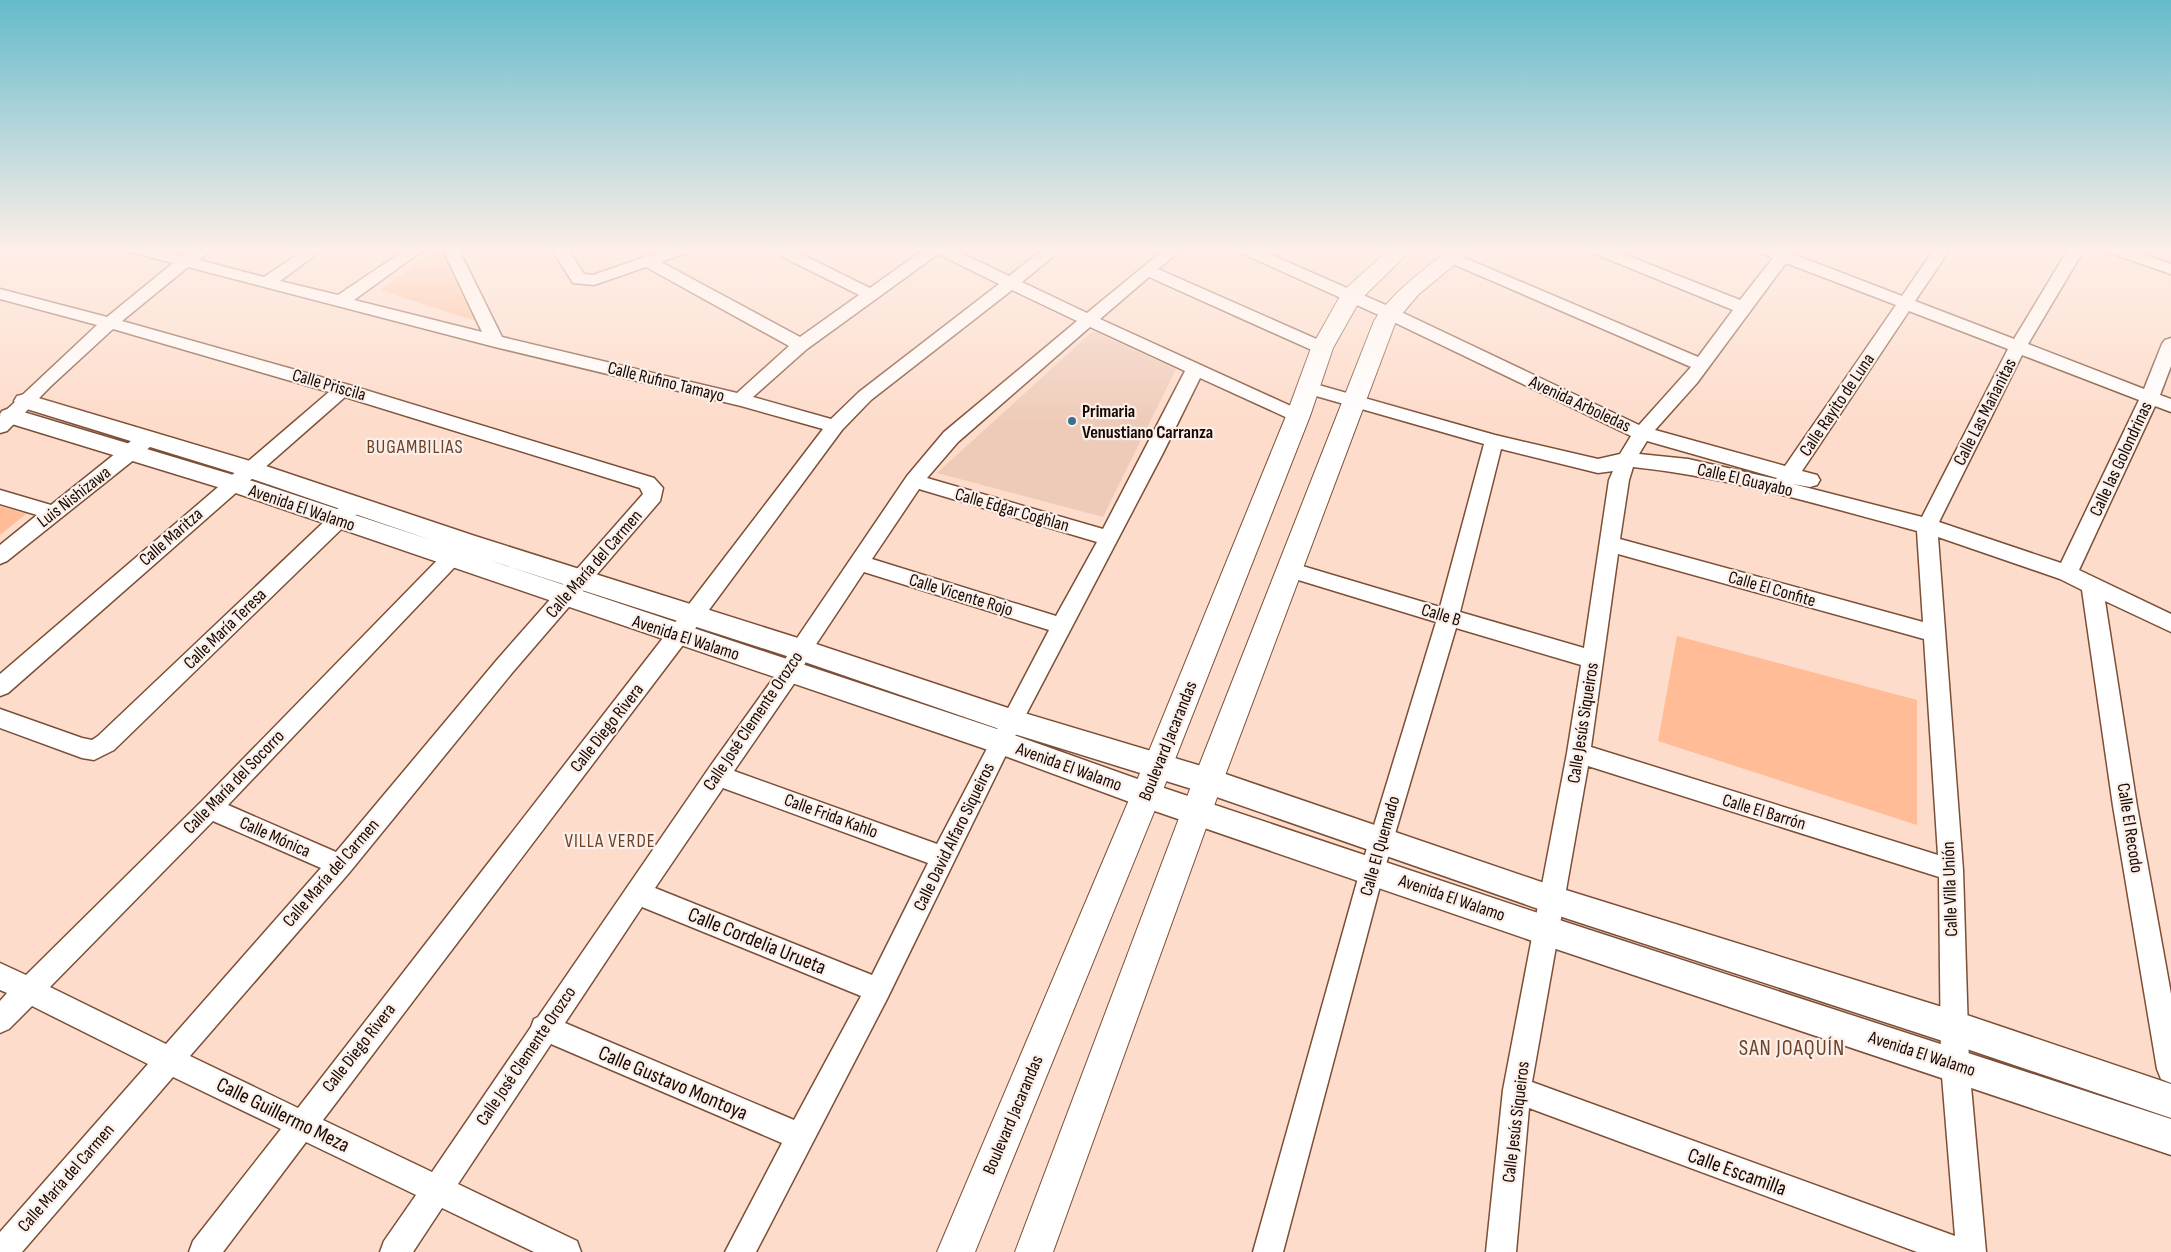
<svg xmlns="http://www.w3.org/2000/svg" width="2171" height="1252" viewBox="0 0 2171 1252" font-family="'Sofia Sans Condensed',sans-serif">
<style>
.built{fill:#eecbb8}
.green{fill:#ffbc96}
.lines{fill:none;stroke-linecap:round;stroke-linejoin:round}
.minor-casing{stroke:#7c4f36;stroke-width:3}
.tertiary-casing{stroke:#7c4f36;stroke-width:3}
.secondary-casing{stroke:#7c4f36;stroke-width:2}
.minor{fill:#fff;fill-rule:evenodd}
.tertiary{fill:#fff;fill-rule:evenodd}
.secondary{fill:#fff;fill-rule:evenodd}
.poi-dot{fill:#39718b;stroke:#faefe9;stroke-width:2}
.labels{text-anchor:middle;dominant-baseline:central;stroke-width:4.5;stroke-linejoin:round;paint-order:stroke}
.street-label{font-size:18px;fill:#180801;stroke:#faefe9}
.poi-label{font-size:18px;font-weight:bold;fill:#180801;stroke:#faefe9;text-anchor:start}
.neighbourhood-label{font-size:19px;letter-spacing:1px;fill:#6d4128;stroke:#faefe9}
.near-street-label{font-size:21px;fill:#180801;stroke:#faefe9}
.near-neighbourhood-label{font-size:22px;letter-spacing:1px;fill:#6d4128;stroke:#faefe9}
</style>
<rect width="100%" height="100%" fill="#fddccb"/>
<path class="built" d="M2131,248h40v14z
M1093,331l83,38 -73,148 -166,-44z"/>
<path class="green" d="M439,248l36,73 -95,-31z
M0,506l26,8 -26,21z
M1677,636l240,64v125l-259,-84z"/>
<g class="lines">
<defs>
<path id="minor" d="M125,248h26l32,8 12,-8h19l-15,12 65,17 43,-29h18l-45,33 58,14 70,-47h18l-72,52 128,32 -40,-84h16l44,89 235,56 52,-47 -143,-79 -52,18 -21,-2 -22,-35h16l17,26 9,1 78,-27h23l-2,3 -31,11 139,75 59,-42 -88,-44 -2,-3h20l81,40 56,-40h25l58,28 36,-28h18l-41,34 65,31 79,-65h18l-26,21 170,75 3,4 -3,4h-12l-167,-75 -49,42 204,93 3,4 -3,4 -6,2 -6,-2 -92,-42 -37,75 -143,273 -133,273 -131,253h-31l57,-109 -231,-99 -93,140 119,57 4,11h-47l-92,-44 -29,44h-33l4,-11 32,-46 -110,-53 -83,110h-34l4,-11 88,-112 -108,-52 -151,175h-22v-20l148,-168 -116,-58 -23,23 -9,4v-32l7,-8 -7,-3v-27l26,12 176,-174 255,-261 7,-3 7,3 3,5 -3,5 -243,255 108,47 160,-191 147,-167 -3,-6 -295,-91 -337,296 -8,3v-22l329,-282 -216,-63 -62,57 -44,45 -7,2v-17l97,-91 -97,-26v-10l107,28 66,-54 -46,-12zM938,254l61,30 -140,108 -28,27 -78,-22 54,-48zM188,267l307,80 246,59 82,23 -153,200 -372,479 -108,-52 159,-183 163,-200 148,-172 3,-13 -9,-10 -305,-93 -227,-64zM1012,290l65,31 -133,111 -37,44 -114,168 -11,22 -73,102 -171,249 -4,2 -3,8 -99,145 -109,-52 363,-479 156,-211 29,-30zM1090,327l95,44 -82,158 -176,-51 31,-36zM919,489l178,53 -41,74 -184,-57zM864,572l185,58 -112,214 -203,-73 64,-93 11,-23zM723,788l205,75 -56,112 -217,-87zM213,821l108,47 -155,176 -116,-57zM642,907l219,89 -67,124 -229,-97z
M1235,248h21l139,61 244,116 52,-58 -245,-106 -2,-3 2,-3h12l240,102 35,-47 -145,-59 -2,-3h22l132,52 33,-42 -16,-7 -2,-3h42l-4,6 109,42 33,-48h16l-36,53 99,38 55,-91h16l-57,96 116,45 18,-45 3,-4 6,-2v28l-11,29 11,4v13l-16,-6 -76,164 92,44v18l-66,-31 32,205 34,188v89l-10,-4 -4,-10 -44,-263 -31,-216 -22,-11 -122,-42 25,333 6,194 17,188h-69l-388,-144 -13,144h-30l17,-162 64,-337 14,-88 -125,-37 -72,243 -101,381h-30l107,-381 76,-249 -154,-47 -3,-5 3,-5 7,-3 151,45 44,-163 -182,-52 -3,-4 3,-4 6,-2 187,53 103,24 22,-5 11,-18 -248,-119 -146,-66zM1786,263l110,42 -111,161 -130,-36 42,-47zM1909,311l99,38 -86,168 -129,-33 17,3 7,-2 3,-5 -3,-5 -15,-4zM2022,355l117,45 -78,163 -122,-41zM1647,441l130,37 -1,1 -88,-20 -49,-5zM1501,449l97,24 15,-2 -4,9 -25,168 -124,-36zM1633,467c97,10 190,39 284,64l6,91 -303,-83 9,-59zM1618,554l306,85 14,216 -347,-108zM1588,766l351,111 2,187 14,172 -423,-154z
M2102,248h23l46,16v10l-67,-23z
M148,432l7,1 2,5 -2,5 -148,118 -7,3v-19l37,-30 -37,-11v-14l51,15 90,-72z
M354,498l7,2 3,5 -3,5 -247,240 -20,10 -12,-2 -82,-30v-19l82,29 10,2 6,-4 249,-236z"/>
<path id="tertiary" d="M25,394l232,69 218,73 326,103 210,70 197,59 345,118 402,125 216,73v34l-216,-73 -402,-131 -345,-120 -197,-61 -215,-74 -307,-99 511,170 146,52 401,134 624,203v36l-624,-209 -401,-138 -152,-56 -770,-263 -222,-68 -2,-7 2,-3 8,-3 230,69 191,63 -190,-65 -224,-69 -3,-5 3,-5z"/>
<path id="secondary" d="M1391,248h22l-53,52 -27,48 -23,68 -149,379 -186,457h-38l194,-457 155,-379 25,-68 32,-57z
M1451,248h23l-56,47 -22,26 -173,460 -170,471h-38l178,-471 181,-460c20,-31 49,-50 77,-73z"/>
</defs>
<use href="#minor" class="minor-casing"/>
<use href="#tertiary" class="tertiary-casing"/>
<use href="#secondary" class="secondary-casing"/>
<use href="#minor" class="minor"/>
<use href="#tertiary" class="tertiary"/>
<use href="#secondary" class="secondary"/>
</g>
<linearGradient id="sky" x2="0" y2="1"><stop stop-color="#65bbcb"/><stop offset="0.59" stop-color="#feefe8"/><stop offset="1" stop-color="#feefe8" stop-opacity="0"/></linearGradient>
<rect width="2171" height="423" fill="url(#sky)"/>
<circle class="poi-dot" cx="1072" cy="421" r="5"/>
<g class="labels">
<g class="street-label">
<text transform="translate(666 382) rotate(14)">Calle Rufino Tamayo</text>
<text transform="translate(329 385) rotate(16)">Calle Priscila</text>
<text transform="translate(1580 404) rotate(25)">Avenida Arboledas</text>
<text transform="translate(1837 405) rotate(-56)">Calle Rayito de Luna</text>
<text transform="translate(1985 412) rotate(-63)">Calle Las Mañanitas</text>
<text transform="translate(2121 459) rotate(-65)">Calle las Golondrinas</text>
<text transform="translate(1745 480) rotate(13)">Calle El Guayabo</text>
<text transform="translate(74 497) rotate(-38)">Luis Nishizawa</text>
<text transform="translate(302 508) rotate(19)">Avenida El Walamo</text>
<text transform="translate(1012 510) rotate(16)">Calle Edgar Coghlan</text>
<text transform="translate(171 537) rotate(-41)">Calle Maritza</text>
<text transform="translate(594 564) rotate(-49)">Calle María del Carmen</text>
<text transform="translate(1772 589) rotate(16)">Calle El Confite</text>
<text transform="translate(961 595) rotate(17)">Calle Vicente Rojo</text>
<text transform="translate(1441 615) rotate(17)">Calle B</text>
<text transform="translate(225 629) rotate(-44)">Calle María Teresa</text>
<text transform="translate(686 638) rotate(18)">Avenida El Walamo</text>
<text transform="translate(753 721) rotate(-56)">Calle José Clemente Orozco</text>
<text transform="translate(1583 723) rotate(-81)">Calle Jesús Siqueiros</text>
<text transform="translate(607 728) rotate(-52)">Calle Diego Rivera</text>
<text transform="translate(1168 741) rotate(-68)">Boulevard Jacarandas</text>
<text transform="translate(1069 767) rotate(20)">Avenida El Walamo</text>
<text transform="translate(234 782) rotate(-46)">Calle María del Socorro</text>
<text transform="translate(1764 812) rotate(17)">Calle El Barrón</text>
<text transform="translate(831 816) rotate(20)">Calle Frida Kahlo</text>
<text transform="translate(2130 828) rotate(81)">Calle El Recodo</text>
<text transform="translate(275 837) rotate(24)">Calle Mónica</text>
<text transform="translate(954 837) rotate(-64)">Calle David Alfaro Siqueiros</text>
<text transform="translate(1380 846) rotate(-74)">Calle El Quemado</text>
<text transform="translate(331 873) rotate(-49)">Calle María del Carmen</text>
<text transform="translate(1950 889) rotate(-92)">Calle Villa Unión</text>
<text transform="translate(1452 898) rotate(19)">Avenida El Walamo</text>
<text transform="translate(359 1048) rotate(-52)">Calle Diego Rivera</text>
<text transform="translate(1922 1054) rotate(18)">Avenida El Walamo</text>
<text transform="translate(526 1056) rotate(-56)">Calle José Clemente Orozco</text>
<text transform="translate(1013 1115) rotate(-67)">Boulevard Jacarandas</text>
<text transform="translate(1516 1122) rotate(-83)">Calle Jesús Siqueiros</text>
<text transform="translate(66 1178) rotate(-49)">Calle María del Carmen</text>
</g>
<g class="poi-label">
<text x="1082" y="411">Primaria<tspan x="1082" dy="21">Venustiano Carranza</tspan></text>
</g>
<g class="neighbourhood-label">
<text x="415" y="447">BUGAMBILIAS</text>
<text x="610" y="841">VILLA VERDE</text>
</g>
<g class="near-street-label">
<text transform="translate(757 941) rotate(22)">Calle Cordelia Urueta</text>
<text transform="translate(673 1083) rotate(23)">Calle Gustavo Montoya</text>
<text transform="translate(283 1115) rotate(26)">Calle Guillermo Meza</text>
<text transform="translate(1737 1172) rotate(20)">Calle Escamilla</text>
</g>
<g class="near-neighbourhood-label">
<text x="1792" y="1048">SAN JOAQUÍN</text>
</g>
</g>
</svg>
